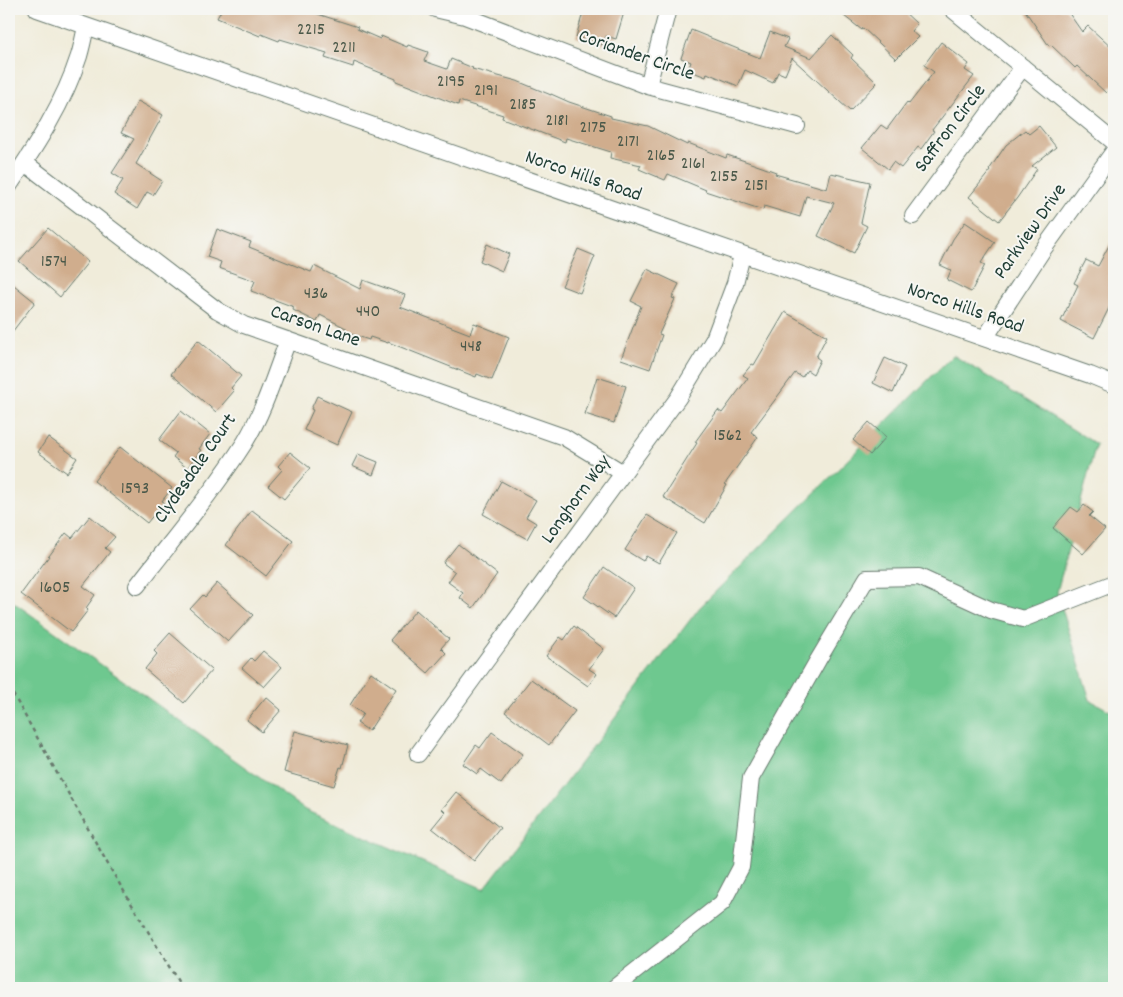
<svg xmlns="http://www.w3.org/2000/svg" width="1123" height="997" viewBox="0 0 1123 997" font-family="Dekko,sans-serif">
<style>
.green{fill:#6ec88f;stroke:#468262}
.building{fill:#d0ad8d}
.lines{fill:none;stroke-linecap:round;stroke-linejoin:round}
.minor-casing{stroke:#687a6e;stroke-width:18}
.path{stroke:#687a6e;stroke-width:2.5;stroke-dasharray:4 4;stroke-linecap:butt}
.minor{stroke:#fff;stroke-width:16}
.labels{text-anchor:middle;dominant-baseline:central;stroke-width:4;stroke-linejoin:round;paint-order:stroke}
.number-label{font-size:18px;fill:#4b594a}
.street-label{font-size:20px;fill:#1f3d34;stroke:#f6f6f2}
</style>
<rect width="100%" height="100%" fill="#f6f6f2"/>
<filter id="ink" filterUnits="userSpaceOnUse"><feTurbulence type="fractalNoise" baseFrequency=".02" numOctaves="2"/><feDisplacementMap in="SourceGraphic" scale="10" xChannelSelector="R" yChannelSelector="G"/><feConvolveMatrix kernelMatrix="1 2 1 2 8 2 1 2 1" color-interpolation-filters="sRGB"/></filter>
<filter id="wash" filterUnits="userSpaceOnUse"><feTurbulence type="fractalNoise" baseFrequency=".0096" numOctaves="4" result="noise"/><feDisplacementMap in="SourceGraphic" scale="20" xChannelSelector="R" yChannelSelector="G"/><feGaussianBlur stdDeviation="1.12" result="paint"/><feColorMatrix in="noise" values="0 0 0 0 0 0 0 0 0 0 0 0 0 0 0 0 0 1.4 0 .05"/><feComposite in="paint" operator="in"/></filter>
<g filter="url(#wash)">
<rect width="100%" height="100%" fill="#f0ecda"/>
<path class="green" d="M953,355l143,89 -39,148 33,108 24,13v275h-1105v-389l296,211 179,79 216,-282z"/>
<g id="blocks">
<path class="building" d="M222,9h80l56,18 -1,2 23,10 1,-3 26,11 1,-2 20,7 -4,9 23,8 4,-10 22,9 -1,1 45,12 34,14v-1l18,8 42,14v2l37,8 39,19 1,-2 38,15 1,-3 18,6 31,11 -1,2 52,15 4,-16 39,9 -9,41 6,3 -13,27 -36,-17 16,-33 -28,-7 -6,21 -36,-11 -1,4 -58,-19 1,-1 -38,-16 -3,6 -26,-11 2,-4 -31,-7 1,-6 -45,-14 -1,4 -63,-24 1,-3 -44,-14 -1,4 -62,-24v-2l-42,-17 -1,5 -28,-9 2,-5 -47,-14 -1,2 -18,-7 -1,2 -43,-18z
M584,9h41l-9,30 -10,-3 -3,9 -27,-8z
M835,9h66l16,15 -6,7 7,6 -22,22 -33,-31 -1,2z
M1024,9h42l16,23 6,-6 26,24v34l-8,9 -29,-27 -2,2 -24,-23 -2,1z
M691,30l69,28 10,-26 18,7 -4,8 27,11 21,-23 21,20 -2,3 26,25 -27,28 -58,-53 -7,17 -7,-3 -5,11 -28,-13 -7,16 -31,-13 -1,4 -18,-7 3,-8 -10,-4z
M941,42l28,22 -4,6 9,6 -42,54 2,1 -13,18 -3,-2 -17,21 -8,-6 -5,7 -26,-21 19,-23 6,4 20,-27 2,2 25,-32 -10,-7z
M138,101l25,14 -27,49 26,17 -9,14 -6,-3 -10,17 -23,-15 9,-14 -11,-7 22,-34 -13,-6z
M1039,126l17,21 -24,19 5,3 -20,29 -18,23 -30,-24 21,-26 -1,-1 17,-25 19,-15 4,4z
M965,222l30,20 -14,21 4,2 -14,27 -24,-12 4,-10 -11,-5 13,-26z
M48,228l40,34 -28,35 -41,-36z
M217,229l34,13 -2,5 62,25 3,-6 46,23 3,-9 42,15 -5,12 70,27 4,-11 35,14 -17,43 -15,-6 -1,3 -88,-35v1l-18,-6 -1,3 -24,-8 1,-4 -26,-13 -3,7 -24,-12 1,-3 -43,-16 4,-10 -36,-13 2,-6 -14,-5z
M1114,236v62l-20,40 -33,-17 17,-36 -4,-2 12,-23 12,6z
M487,244l22,10 -7,17 -22,-10z
M578,249l17,7 -15,37 -18,-7z
M647,269l32,15 -7,14 3,1 -16,35 3,1 -12,34 -29,-10 20,-53 -10,-5z
M9,281l26,21 -26,34z
M785,312l42,24 -11,21 4,3 -7,14 -6,-4 -5,7 -7,-4 -44,59 7,5 -33,47 2,1 -22,38 -42,-26 34,-54 -2,-1 23,-32 4,3 26,-35 -5,-3 9,-11 2,1z
M198,340l43,36 -10,12 3,3 -18,21 -45,-38z
M885,358l20,9 -12,26 -20,-10z
M597,377l29,9 -12,37 -29,-9z
M317,396l35,16 -15,33 -33,-15 9,-20 -2,-1z
M181,411l29,23 -11,15 2,1 -14,18 -14,-11 3,-4 -17,-13z
M869,422l17,15 -16,18 -17,-15z
M48,437l29,21 -10,15 -29,-21z
M120,447l52,41 -10,13 2,1 -17,21 -53,-42z
M290,452l20,16 -26,31 -16,-13 14,-16 -4,-4z
M358,454l20,8 -5,13 -21,-9z
M501,481l35,19 -10,17 10,6 -9,16 -44,-25z
M1084,505l9,7 -4,4 16,13 -22,25 -30,-26 18,-21 7,5z
M252,510l41,31 -27,35 -40,-31z
M647,515l30,18 -18,30 -13,-7 -3,5 -18,-11z
M90,516l25,21 -10,11 5,4 -27,34 12,9 -9,13 2,2 -17,22 -50,-38 45,-61 6,5z
M458,544l39,30 -24,34 -13,-10 3,-5 -15,-11 7,-10 -12,-9z
M604,567l30,21 -20,30 -30,-21z
M217,583l36,32 -25,27 -38,-33 13,-14 2,2z
M416,610l33,29 -8,9 5,5 -18,20 -38,-33z
M574,626l30,23 -15,20 8,5 -9,12 -42,-30 14,-19 4,3z
M170,633l42,37 -28,33 -39,-34 12,-15 -3,-3z
M263,651l19,16 -18,20 -22,-19 9,-10 3,3z
M371,672l25,17 -27,42 -12,-8 6,-9 -13,-9z
M531,679l44,32 -26,34 -44,-33z
M266,697l15,13 -19,22 -15,-12z
M295,731l53,14 -6,23 -2,-1 -6,19 -50,-14z
M492,732l31,22 -22,30 -20,-15 -4,5 -14,-10 13,-19 4,3z
M456,792l44,36 -26,33 -42,-33 13,-16 -3,-3z"/>
</g>
</g>
<g filter="url(#ink)">
<use href="#blocks" fill-opacity="0" stroke="#687a6e" stroke-width="1"/>
<g class="lines">
<defs>
<path id="minor" d="M37,9l1053,366 24,10
M435,9l30,7 183,70 149,40
M952,9l162,133
M648,86l20,-77
M25,163l192,147 27,15 320,112 59,36
M9,186c27,-40 55,-83 70,-130 3,-10 5,-20 7,-30
M913,216l110,-149
M985,338l57,-87 72,-100
M137,586c36,-47 76,-94 108,-144 19,-31 30,-68 43,-102
M418,754l260,-356 36,-59 21,-56 7,-28
M614,988l108,-85 19,-36 10,-89 67,-118 49,-82 52,-1 72,33 32,9 91,-36"/>
</defs>
<use href="#minor" class="minor-casing"/>
<path class="path" d="M9,687l101,181 72,120"/>
<use href="#minor" class="minor"/>
</g>
</g>
<g class="labels">
<g class="number-label">
<text x="311" y="30">2215</text>
<text x="344" y="48">2211</text>
<text x="451" y="82">2195</text>
<text x="486" y="91">2191</text>
<text x="523" y="105">2185</text>
<text x="557" y="121">2181</text>
<text x="593" y="128">2175</text>
<text x="628" y="142">2171</text>
<text x="661" y="156">2165</text>
<text x="693" y="164">2161</text>
<text x="724" y="177">2155</text>
<text x="756" y="186">2151</text>
<text x="54" y="262">1574</text>
<text x="316" y="294">436</text>
<text x="368" y="312">440</text>
<text x="471" y="347">448</text>
<text x="728" y="436">1562</text>
<text x="135" y="489">1593</text>
<text x="55" y="588">1605</text>
</g>
<g class="street-label">
<text transform="translate(636 56) rotate(19)">Coriander Circle</text>
<text transform="translate(951 129) rotate(-53)">Saffron Circle</text>
<text transform="translate(583 177) rotate(19)">Norco Hills Road</text>
<text transform="translate(1031 232) rotate(-55)">Parkview Drive</text>
<text transform="translate(965 309) rotate(19)">Norco Hills Road</text>
<text transform="translate(315 327) rotate(19)">Carson Lane</text>
<text transform="translate(196 469) rotate(-55)">Clydesdale Court</text>
<text transform="translate(577 500) rotate(-54)">Longhorn Way</text>
</g>
</g>
<rect width="1123" height="997" fill="none" stroke="#f6f6f2" stroke-width="30"/>
</svg>
